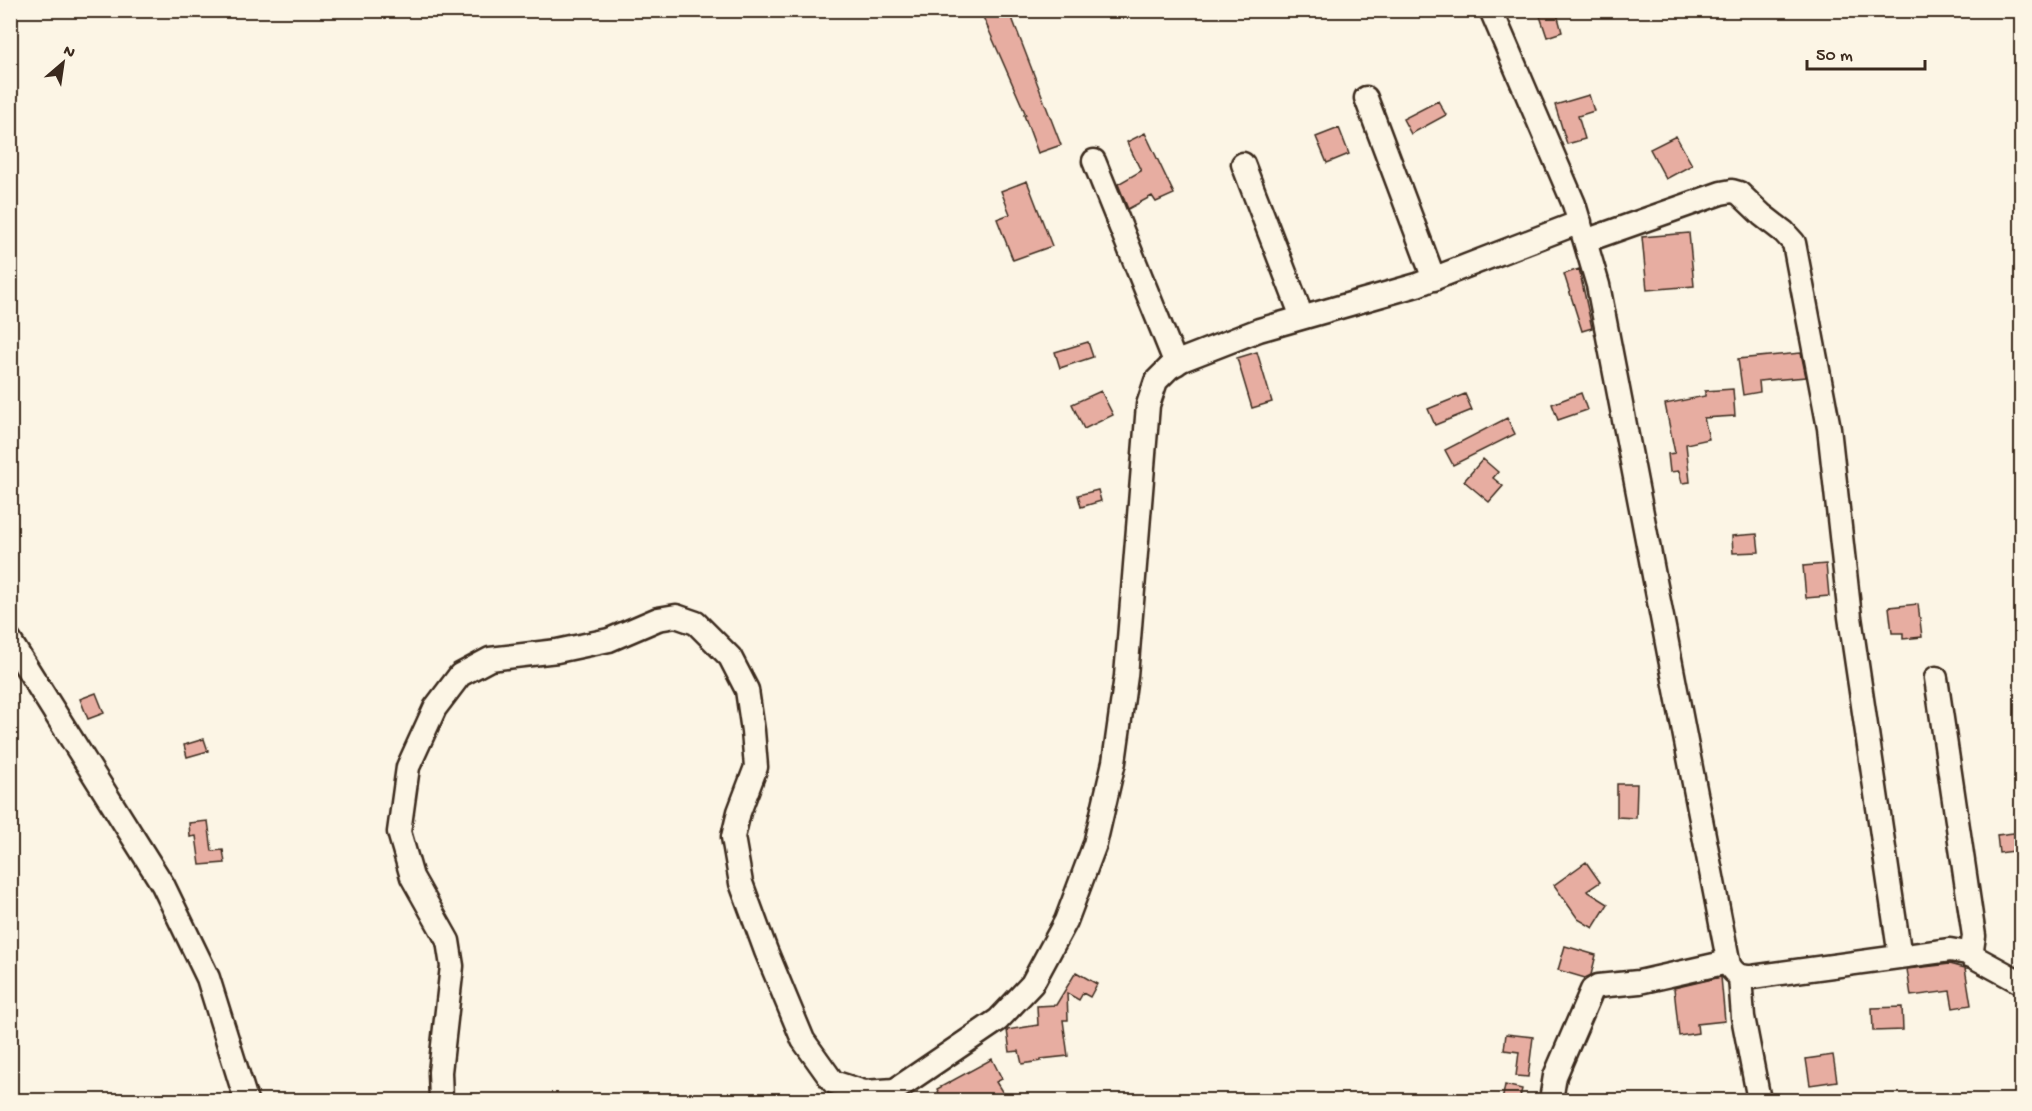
<svg xmlns="http://www.w3.org/2000/svg" width="2032" height="1111" viewBox="0 0 2032 1111" font-family="'Gochi Hand',sans-serif">
<style>
.building{fill:#e7ada1;stroke:#3b2a1e;stroke-width:1.5}
.lines{fill:none;stroke-linecap:round;stroke-linejoin:round}
.minor-casing{stroke:#3b2a1e;stroke-width:27}
.minor{stroke:#fcf5e5;stroke-width:22}
</style>
<rect width="100%" height="100%" fill="#fcf5e5"/>
<filter id="ink" filterUnits="userSpaceOnUse"><feTurbulence type="fractalNoise" baseFrequency=".0167" numOctaves="2"/><feDisplacementMap in="SourceGraphic" scale="12" xChannelSelector="R" yChannelSelector="G"/><feConvolveMatrix kernelMatrix="1 2 1 2 8 2 1 2 1" color-interpolation-filters="sRGB"/></filter>
<g filter="url(#ink)">
<path class="building" d="M980,10h29l52,135 -23,8 -14,-38h2z
M1538,10h18l6,22 -15,5z
M1589,95l5,16 -16,5 7,23 -18,5 -12,-39z
M1438,101l8,14 -35,19 -8,-15z
M1339,128l10,26 -22,9 -11,-26z
M1145,133l29,61 -18,8 -4,-6 -24,13 -10,-25 23,-13 -14,-29z
M1676,136l16,29 -26,14 -16,-30z
M1027,181l25,65 -39,14 -16,-41 13,-5 -9,-23z
M1689,233l5,53 -47,4 -5,-53z
M1579,269l13,59 -10,3 -18,-57z
M1088,342l5,15 -33,11 -5,-16z
M1257,352l15,50 -20,6 -15,-50z
M1801,353l5,24 -47,4 1,11 -17,3 -5,-36z
M1733,389l2,27 -31,2 5,21 -23,5 4,38 -8,1 -3,-12 -9,1 -2,-18 7,-1 -10,-49 40,-8v-5z
M1101,391l12,24 -29,14 -12,-25z
M1581,393l6,17 -29,10 -6,-16z
M1465,394l7,16 -37,15 -7,-16z
M1507,418l8,16 -62,31 -8,-15z
M1483,459l15,13 -5,6 10,8 -14,16 -25,-21z
M1098,490l3,11 -20,6 -3,-12z
M1757,534l2,18 -26,1 -1,-17z
M1826,564l3,32 -23,2 -3,-32z
M1918,604l4,33 -19,2v-6h-11l-3,-26z
M96,693l8,20 -16,6 -8,-20z
M204,739l4,12 -21,6 -3,-12z
M1617,784h20l-1,34 -19,-1z
M208,821l4,30 11,-1 2,13 -25,2 -4,-29 -6,1 -1,-14z
M2022,832v18l-23,3 -2,-18z
M1586,862l14,20 -13,9 21,13 -15,24 -15,-9 -24,-34z
M1565,946l31,9 -5,20 -6,3 -27,-8z
M1950,964l15,4 6,37 -18,3 -3,-17 -39,5 -4,-27z
M1076,972l21,12 -7,13 -7,-4 -4,7 -12,-7 1,27h-5l5,36 -27,3v2l-19,3 -3,-13 -9,1 -3,-22 31,-5 -1,-19 19,-1z
M1721,977l4,44 -28,3 1,9 -19,3 -5,-48z
M1902,1007l1,23 -30,1 -1,-23z
M1506,1034l27,3 -5,40 -12,-1 3,-24 -15,-2z
M1833,1055l4,26 -27,4 -4,-26z
M992,1059l10,20 -6,3 12,19h-65l-6,-12z
M1505,1085l17,4 -3,12h-17z"/>
<g class="lines">
<defs>
<path id="minor" d="M1491,10l83,194 24,81 131,680c6,10 11,12 23,12l198,-27 17,3 55,30
M1366,98l68,181
M1094,161l82,203
M1243,164l59,153
M1585,241l136,-48 11,-2 7,2 23,22 22,17 10,11 35,185 21,189 50,340
M10,641l153,244 45,93 38,122
M1936,678l38,258 -3,20
M1740,977l3,40 16,83
M441,1100l-1,-28 12,-106 -4,-25 -36,-64 -13,-45 9,-65 27,-59 25,-33 30,-16 67,-8 52,-11 49,-21 18,-3 20,7 34,34 17,33 6,41 3,36 -17,45 -6,25 8,46 25,68 37,89 30,42 31,10 31,-2 103,-70 34,-36 34,-63 29,-77 19,-82 12,-86 22,-271 8,-24 13,-13 13,-8 77,-30 158,-45 163,-63
M1551,1100l4,-24 37,-86 6,-4 41,-4 89,-20"/>
</defs>
<use href="#minor" class="minor-casing"/>
<use href="#minor" class="minor"/>
</g>
</g>
<rect width="2032" height="1111" fill="none" stroke="#fcf5e5" stroke-width="36"/>
<rect x="18" y="18" width="1996" height="1075" fill="none" stroke="#3b2a1e" stroke-width="2" filter="url(#ink)"/>
<g transform="translate(63 63) rotate(29)" stroke="#fcf5e5" stroke-width="4.5" paint-order="stroke">
<path d="M0-4.5L10 22L0 15L-10 22Z" fill="#3b2a1e"/>
<text y="-9" font-size="16" font-weight="bold" text-anchor="middle" fill="#3b2a1e">N</text>
</g>
<path d="M1807 60v9h118v-9" fill="none" stroke="#3b2a1e" stroke-width="3"/>
<text x="1816" y="60" font-size="18" fill="#3b2a1e" stroke="#fcf5e5" stroke-width="4.5" paint-order="stroke">50 m</text>
</svg>
